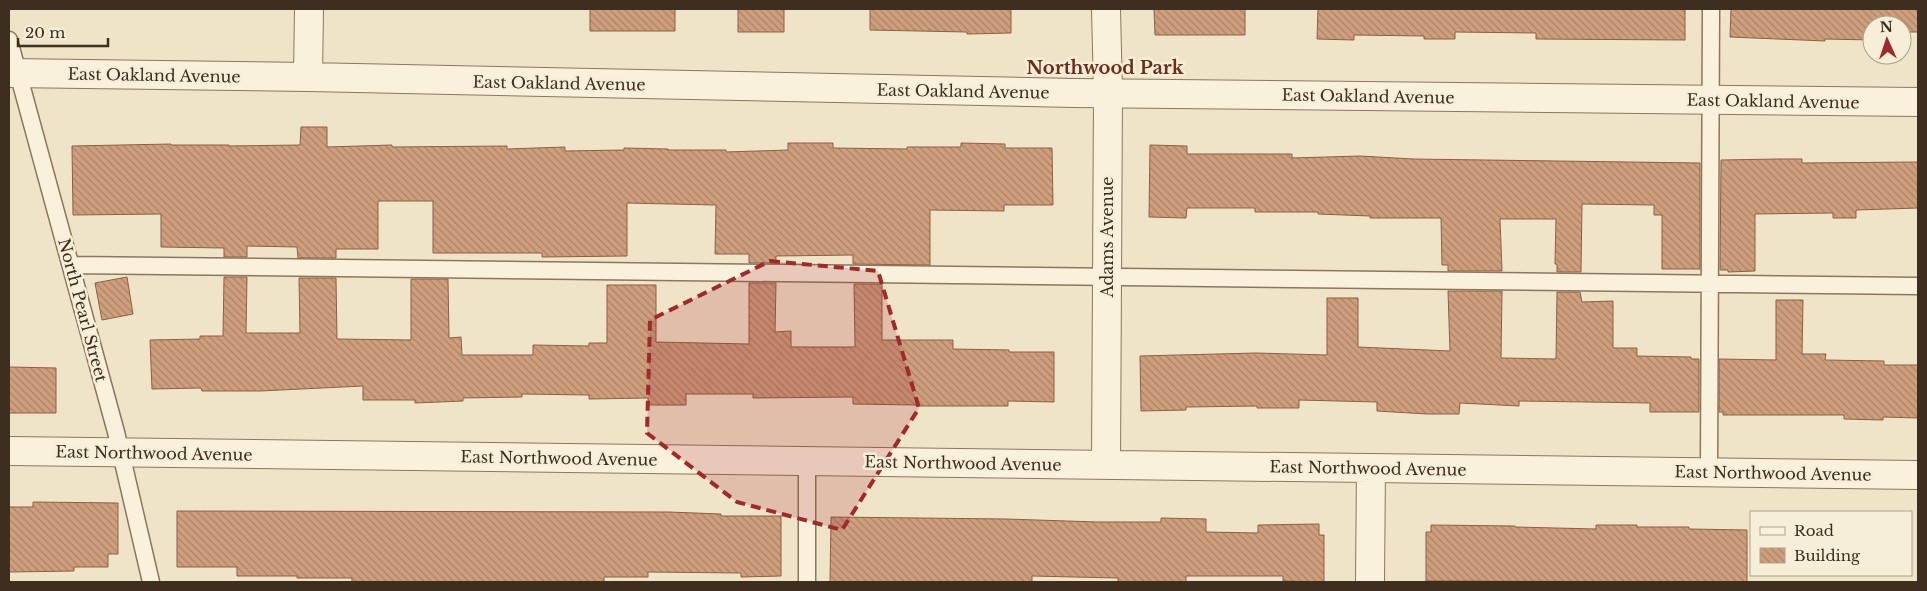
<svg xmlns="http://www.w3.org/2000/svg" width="1927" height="591" viewBox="0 0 1927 591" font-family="'Libre Baskerville',serif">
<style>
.building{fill:url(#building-back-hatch);stroke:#8d5f41}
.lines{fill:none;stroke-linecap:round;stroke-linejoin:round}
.lane-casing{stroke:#8d765c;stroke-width:19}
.street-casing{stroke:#8d765c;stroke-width:30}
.lane{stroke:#faf1dc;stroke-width:16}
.street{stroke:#faf1dc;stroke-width:28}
.marked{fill:#9e2a2b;fill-opacity:0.2;stroke:#9e2a2b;stroke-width:4;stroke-dasharray:10 6;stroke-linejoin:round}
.labels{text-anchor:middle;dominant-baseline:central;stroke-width:5;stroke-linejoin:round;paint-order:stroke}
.street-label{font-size:16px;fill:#3d2e20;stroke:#f7eed8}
.neighbourhood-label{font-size:18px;font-weight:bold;fill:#6b2e1e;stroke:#f7eed8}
</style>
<defs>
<pattern id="building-back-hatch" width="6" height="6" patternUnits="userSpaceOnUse" patternTransform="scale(1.25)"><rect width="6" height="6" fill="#cf9f7d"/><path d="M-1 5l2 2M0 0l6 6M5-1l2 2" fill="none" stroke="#a98266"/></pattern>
</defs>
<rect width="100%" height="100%" fill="#f0e4c8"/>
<path class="building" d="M590,9h85v22h-85z
M738,9h46v23h-46z
M870,9h141v24l-44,1v-2l-97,-2z
M1154,9h91v26h-90z
M1318,9h367v31l-149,-1v-6l-81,-1v7h-31v-3l-70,-1v5l-37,-1z
M1731,9h187v23h-16v-7h-30v15l-47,-1v2l-95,-4z
M301,127h26v20l65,-2v2l115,-1v3l58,-2v4l59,-1v-2l44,1v1h58v2l62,-2v-7h45v5l74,1v-2h54v-4l44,1v4h47l1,57h-49v6l-74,-1v55h-5l-72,-1v-9l-77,1v7h-27v-9h-34l1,-49 -89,-2v53l-85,1v-4h-109v-52h-55v48h-42v9h-38l-1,-11 -50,-1v11h-23v-9l-63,-1v-33l-88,1 -1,-69 99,-2v1h58v1l71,-1z
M1150,145l37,1v8h105v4l68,-2 53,3 287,4v106h-38v-54h-8v-10l-72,-1 -1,68h-24v-8h-2l1,-45h-56l2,52h-54v-6h-6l-1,-47h-71v-2l-52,-2v-2h-63v-4h-68l-1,10 -37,-1z
M1778,159h24v4l116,-1v46l-62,2v8h-23v-5l-78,1v57l-27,1v-2h-8l1,-110z
M127,277l6,37 -31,6 -7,-37z
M224,277h23l-1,56h54l-1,-55h37l1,61 74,1v-61h37l1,59 12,-1 1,18h71v-10l56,1v-3h18v-58h49v57l93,2v-61h27l-1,49 16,-1v16h64l-1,-63h28v56h71v9l56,1v2h45v50l-46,-1v5h-92v-1l-63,-1v-7l-100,1v-4h-67v11h-38v-7l-59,1v-4l-67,-1v3l-59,1v3l-48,2v-3h-52v-14l-103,5h-58l-1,-3 -49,1 -2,-49 50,-1v-3h23z
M1448,291h54l-1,67 55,1 1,-67h23l2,10 31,-1v47h24v8l54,1v2h8v53h-49v-9l-131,-2v5l-59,-3 -1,11h-32l-50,-3v-9l-78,-2v8h-42v-2l-71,1v3l-45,1 -1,-55 116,-3 71,2v-57h31v49l92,4z
M1776,300h27l-1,54h24l-1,6 59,1v4h34v53l-35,-1v3l-39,-1v-4h-121v-3h-4v-53l57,1z
M9,367l47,1v45h-47z
M33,502l85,1v51h-10v13h-34v4l-65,1v-65h24z
M177,511l492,1 52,2v2h60v60l-40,1v-4l-93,-1v5h-44v5h-252v-4h-55v-2h-60v-9h-60z
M831,517l175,2 91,3h64v-4l45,1v13l52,1v-8l61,-1v11h5v47l-41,-1v-5h-97v6h-68v-4l-86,-2v6h-202z
M1431,525l84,1v1l81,2v-4h41v2h52v2l58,1v52l-321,-1v-49h5z"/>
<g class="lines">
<defs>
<path id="lane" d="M9,40l107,392 35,150
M71,265l1847,21
M1709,472l2,-463
M807,582v-121"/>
<path id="street" d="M9,73l299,4 766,16 844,9
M308,77l1,-68
M9,451l1909,24
M1106,465l2,-372 -2,-84
M1370,582l1,-114"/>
</defs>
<use href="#lane" class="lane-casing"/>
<use href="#street" class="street-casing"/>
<use href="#lane" class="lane"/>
<use href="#street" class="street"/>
</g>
<path class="marked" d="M770,261l108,10 41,137 -77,122 -105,-28 -90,-69 3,-113z"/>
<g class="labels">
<g class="street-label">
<text transform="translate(154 75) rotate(1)">East Oakland Avenue</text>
<text transform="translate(559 83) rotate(1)">East Oakland Avenue</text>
<text transform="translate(963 91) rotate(1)">East Oakland Avenue</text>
<text transform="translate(1368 96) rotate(1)">East Oakland Avenue</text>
<text transform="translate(1773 101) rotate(1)">East Oakland Avenue</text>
<text transform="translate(1107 237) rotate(-90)">Adams Avenue</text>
<text transform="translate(83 310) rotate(75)">North Pearl Street</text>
<text transform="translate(154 453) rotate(1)">East Northwood Avenue</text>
<text transform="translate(559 458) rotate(1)">East Northwood Avenue</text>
<text transform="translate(963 463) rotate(1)">East Northwood Avenue</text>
<text transform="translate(1368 468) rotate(1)">East Northwood Avenue</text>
<text transform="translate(1773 473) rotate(1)">East Northwood Avenue</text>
</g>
<g class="neighbourhood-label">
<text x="1105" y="68">Northwood Park</text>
</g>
</g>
<rect width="1927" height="591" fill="none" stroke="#3d2e20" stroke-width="20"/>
<rect x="1750" y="511" width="162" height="65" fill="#f7eed8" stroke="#ada18e"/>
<rect x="1760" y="527" width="25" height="8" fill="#faf1dc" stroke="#ada18e"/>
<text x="1794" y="536" font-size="15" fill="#3d2e20">Road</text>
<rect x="1760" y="548" width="25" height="15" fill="url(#building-back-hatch)" stroke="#ada18e"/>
<text x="1794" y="561" font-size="15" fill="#3d2e20">Building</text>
<g transform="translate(1887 40) rotate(357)"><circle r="24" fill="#f7eed8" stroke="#ada18e"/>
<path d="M0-4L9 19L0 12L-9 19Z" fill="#9e2a2b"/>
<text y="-8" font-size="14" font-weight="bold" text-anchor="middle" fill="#3d2e20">N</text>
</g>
<path d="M18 38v8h90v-8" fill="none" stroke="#3d2e20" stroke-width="2.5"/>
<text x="25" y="38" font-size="15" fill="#3d2e20" stroke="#f7eed8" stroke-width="4" paint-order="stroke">20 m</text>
</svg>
